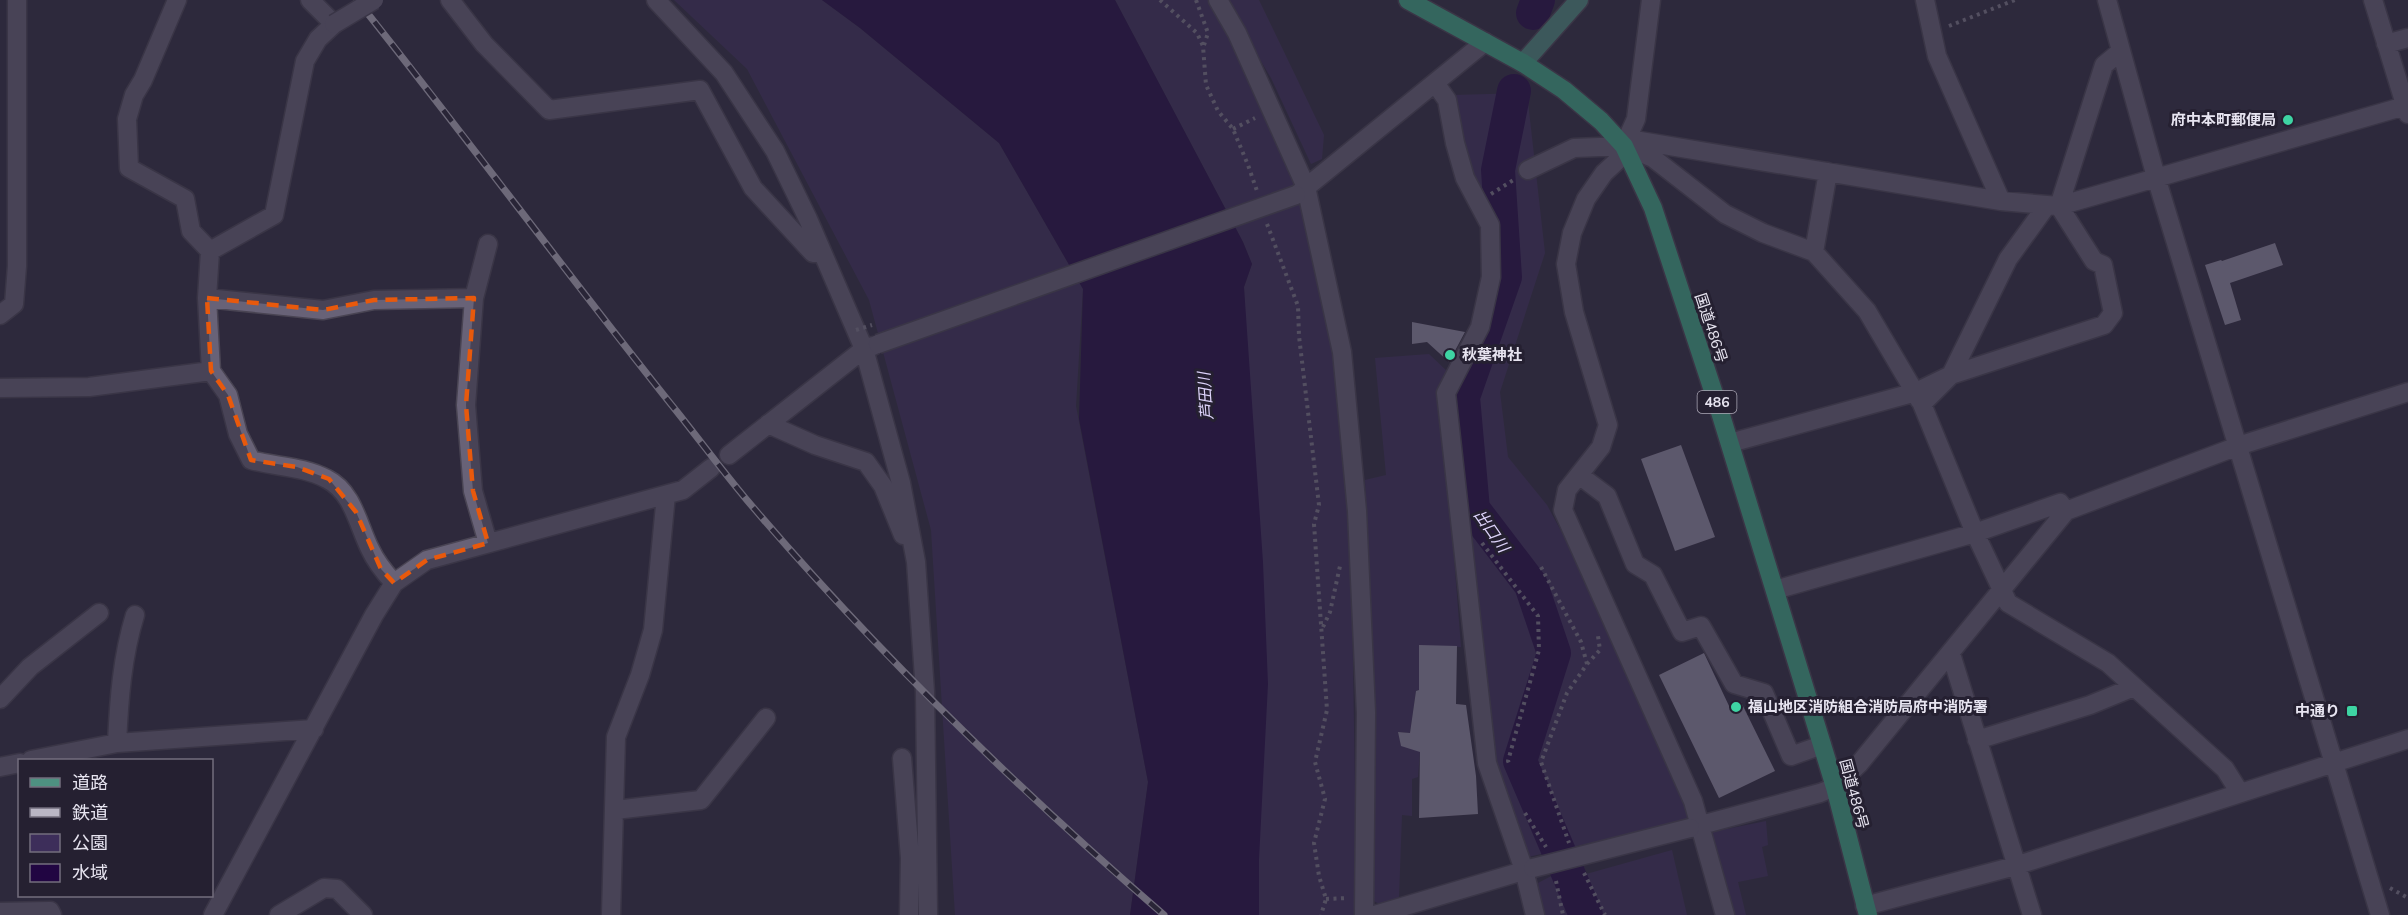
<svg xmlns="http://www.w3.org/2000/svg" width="2408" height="915" viewBox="0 0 2408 915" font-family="'Nunito Sans','Noto Sans JP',sans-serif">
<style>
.green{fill:#3d2e5a}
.water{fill:#210542}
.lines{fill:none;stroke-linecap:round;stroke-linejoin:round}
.river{stroke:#210542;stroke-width:34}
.building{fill:#9690a6}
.minor-casing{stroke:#494453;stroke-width:21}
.major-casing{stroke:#494453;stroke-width:21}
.highway-casing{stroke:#494453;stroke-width:21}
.path{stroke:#817d8d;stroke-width:4;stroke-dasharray:3 4.5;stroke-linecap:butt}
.minor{stroke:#686277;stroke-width:18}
.major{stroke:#4e9181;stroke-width:18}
.highway{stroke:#3cb088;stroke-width:18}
.rail-casing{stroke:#bab6c4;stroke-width:7}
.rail{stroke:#252031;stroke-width:4.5;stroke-dasharray:14;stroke-linecap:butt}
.minor-bridge-casing{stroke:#494453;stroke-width:21;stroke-linecap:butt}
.path-bridge{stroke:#817d8d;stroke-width:4;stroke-dasharray:3 4.5;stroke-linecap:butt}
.minor-bridge{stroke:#686277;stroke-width:18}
.marked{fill:none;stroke:#e8590c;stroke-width:4.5;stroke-dasharray:12 8;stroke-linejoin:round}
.poi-dot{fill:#3ed4a3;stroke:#252031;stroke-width:2}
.labels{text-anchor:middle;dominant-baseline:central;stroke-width:6;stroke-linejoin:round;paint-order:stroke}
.shield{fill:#252031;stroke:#ada9b7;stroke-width:1.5}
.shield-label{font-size:14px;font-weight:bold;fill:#e7e4f0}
.poi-label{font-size:15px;font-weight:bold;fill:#e7e4f0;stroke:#252031;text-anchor:end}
.street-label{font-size:15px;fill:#e7e4f0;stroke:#252031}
.water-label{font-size:16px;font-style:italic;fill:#ddd3fa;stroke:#252031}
</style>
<rect width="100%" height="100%" fill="#2e293c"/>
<path class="green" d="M674,0h148l38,28 139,115 84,146 -7,117 72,376 -18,133h-175l-24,-385 -62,-230 -122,-231z
M1115,0h93l18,27 61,135 18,53 27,131 19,194 6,375h-98l-15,-628 8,-23 -9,-22z
M1224,0h35l65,135 -2,24 -11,5 -40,-86z
M1527,93l18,160 -45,139 8,65 39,48 47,87 93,218v11l-159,36 -32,-89 -43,-373 45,-113 -45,-187z
M1429,354l20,19 -8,18 20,256 -42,-1v44l-3,1 -6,42 -12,-1 3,13h9l10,7 -2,25 -6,2v37l-10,-1 -3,82 -14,10 -11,-6 -3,-12 -1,-270 -5,-139 21,-5 -11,-117z
M1766,821l2,24 -6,2 6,29 -30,6 8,33h-30l-2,-13 7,-26 -9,-44z
M1672,850l15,65h-98l-10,-39z
M1559,872l18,43h-34l-5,-32z"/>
<path class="water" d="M822,0h293l128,242 9,22 -8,23 19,275 5,122 -9,176v55h-129l18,-133 -69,-363 4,-130 -84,-146 -139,-115z"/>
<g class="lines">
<path class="river" d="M1533,13l5,-13
M1514,91l-16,79 7,107 -42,120 10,112 58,76 23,68 -34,108 66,154"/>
</g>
<path class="building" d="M2275,243l8,22 -53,18 11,37 -16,5 -20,-60 16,-5 1,1z
M1412,322l53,10 -16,30 -22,-20 -15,2z
M1681,445l34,92 -40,14 -34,-92z
M1419,645l38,1 -1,58 10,1 10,71 2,38 -59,4 1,-66 -19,-6 -3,-14 12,1 6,-42 3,-1z
M1704,653l26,55 11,-6 34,69 -56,27 -60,-123z"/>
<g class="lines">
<defs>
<path id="minor" d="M177,0l-34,80 -9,15 -7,24 2,49 56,31 6,32 19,20 -3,47 4,73 17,24 10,39 13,26c25,7 52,6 76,19 26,13 31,46 43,70 6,13 14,23 24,34
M450,0l34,44 65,66 151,-20 53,98 60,65 9,-1
M656,0l68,73 51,78 33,68 56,130 37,134 15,79 9,130 3,223
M1218,0l19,33 69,154 36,165 15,159 9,202 -2,202
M1651,0l-15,119 -19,42 -13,12 -18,26 -14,34 -6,31 8,48 34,113 -7,22 -34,43 -4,20 130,291 32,114
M1925,0l12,56 64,145
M2107,0l49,177 224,738
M2373,0l35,114
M2386,44l22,-6
M1435,83l12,17 8,43 10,35 25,47 1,52 -11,50 -34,66 41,370 37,107 11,45
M1624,146l29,12 72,56 38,19 51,19 53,59 53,90
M1528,170l46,-22 50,-2 16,-5 361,60 58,5 346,-100
M1298,194l187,-152
M2047,205l-39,54 -57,116 -29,29 53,129 33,70 100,60 117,106 15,24
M210,251l64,-36 31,-154 13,-22 16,-15 -24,-24
M1814,252l14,-80
M207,298l116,12 51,-10 100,-2
M0,315l14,-11 3,-38v-266
M0,388l89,-1 122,-16
M768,424l47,21 51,17 17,24 20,49
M1730,443l186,-51 35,-17 153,-50 9,-12 -10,-48 -9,-4 -35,-55 45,-141 17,-14
M729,455l135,-106 9,-3
M1579,475l28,21 28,68 18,11 29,57 19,-6 33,58 30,9 27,63 31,-11
M488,543l-15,-52 -7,-86 8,-107 14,-54
M1775,590l200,-57 85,-30 6,8
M1951,654l81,261
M0,699l30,-32 69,-54
M1977,740l113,-35 44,-18
M117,743c2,-43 5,-86 18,-128
M902,758l8,100 -1,57
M31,760l86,-17 197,-14
M0,767l20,-4
M615,810l86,-10 65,-82
M1690,828l130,-35 15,-6 24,-23 207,-253 172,-65 170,-54
M1865,906l150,-40 393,-127
M0,912l50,-1 2,4
M213,915l161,-300 20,-32 33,-23 256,-70 28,-22
M279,915l45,-27 13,1 26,26
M611,915l5,-178 24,-62 13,-45 13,-135
M1375,915l158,-47"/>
<path id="major" d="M1523,63l56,-63"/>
<path id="highway" d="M1408,0l115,63 41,27 37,31 23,25 29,62 67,204 115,375 33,128"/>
</defs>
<use href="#minor" class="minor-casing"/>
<use href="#major" class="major-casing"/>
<use href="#highway" class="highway-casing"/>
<path class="path" d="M1160,0l37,33 6,13 3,39 12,26 15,18 15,36 9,26
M1196,0l12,33 -4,12
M1949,26l66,-26
M1233,129l22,-11
M1491,194l24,-15
M1267,224l31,82 1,30 20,169 -5,19 13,186 -12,52 10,37 -11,44 5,33 7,23 -5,16
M1482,543l56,73 1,34 -31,111 2,5
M1541,567l40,75 6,22 -20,29 -26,69 28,81
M1323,627l7,-15 10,-46
M1587,664l13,-14 -2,-14
M1525,813l21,34
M1584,873l21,42
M1556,881l7,34
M2390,888l18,10
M1326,899l22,-1"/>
<use href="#minor" class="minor"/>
<use href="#major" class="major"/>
<use href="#highway" class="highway"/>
<defs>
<path id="rail" d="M357,0c106,133 207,270 313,403 26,32 50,65 76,96 127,150 270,288 418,416"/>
</defs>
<use href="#rail" class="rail-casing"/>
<use href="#rail" class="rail"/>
<defs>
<path id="minor-bridge" d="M334,24l40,-24
M878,344l418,-149
M1533,868l157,-40"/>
</defs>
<use href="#minor-bridge" class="minor-bridge-casing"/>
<path class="path-bridge" d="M856,330l16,-5"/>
<use href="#minor-bridge" class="minor-bridge"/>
</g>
<path d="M0 0H2408V915H0ZM207,298l116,12 51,-10 100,-2 -8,107 7,86 15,52 -61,17 -33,23 -13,-14 -25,-57 -27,-33 -32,-12 -46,-7 -23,-65 -17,-24z" fill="#2e293c" fill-opacity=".55" fill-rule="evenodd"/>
<path class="marked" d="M207,298l116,12 51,-10 100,-2 -8,107 7,86 15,52 -61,17 -33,23 -13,-14 -25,-57 -27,-33 -32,-12 -46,-7 -23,-65 -17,-24z"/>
<g class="poi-dot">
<circle cx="2288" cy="120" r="6"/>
<circle cx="1450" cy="355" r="6"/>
<circle cx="1736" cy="707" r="6"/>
<rect x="2346" y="705" width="12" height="12" rx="3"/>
</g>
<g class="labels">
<rect class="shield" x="1697.5" y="391" width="39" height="22" rx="4.5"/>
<g class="shield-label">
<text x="1717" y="402">486</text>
</g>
<g class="poi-label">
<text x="2276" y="120">府中本町郵便局</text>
<text x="1462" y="355" text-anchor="start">秋葉神社</text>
<text x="1748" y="707" text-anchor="start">福山地区消防組合消防局府中消防署</text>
<text x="2340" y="711">中通り</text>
</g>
<g class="street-label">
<text transform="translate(1711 328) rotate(72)">国道486号</text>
<text transform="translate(1854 794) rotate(75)">国道486号</text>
</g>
<g class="water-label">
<text transform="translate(1206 396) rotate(-94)">芦田川</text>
<text transform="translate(1491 531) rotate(55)">出口川</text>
</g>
</g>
<rect x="18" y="759" width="195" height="138" fill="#252031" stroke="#736e7d" stroke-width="1.5"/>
<rect x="30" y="778" width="30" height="9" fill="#4e9181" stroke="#736e7d" stroke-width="1.5"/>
<text x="72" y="789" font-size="18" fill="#e7e4f0">道路</text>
<rect x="30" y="808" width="30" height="9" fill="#bab6c4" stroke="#736e7d" stroke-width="1.5"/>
<text x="72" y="819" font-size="18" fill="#e7e4f0">鉄道</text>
<rect x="30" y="834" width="30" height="18" fill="#3d2e5a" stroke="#736e7d" stroke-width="1.5"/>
<text x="72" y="849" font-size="18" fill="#e7e4f0">公園</text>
<rect x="30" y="864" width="30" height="18" fill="#210542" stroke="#736e7d" stroke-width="1.5"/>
<text x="72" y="879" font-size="18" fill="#e7e4f0">水域</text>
</svg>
